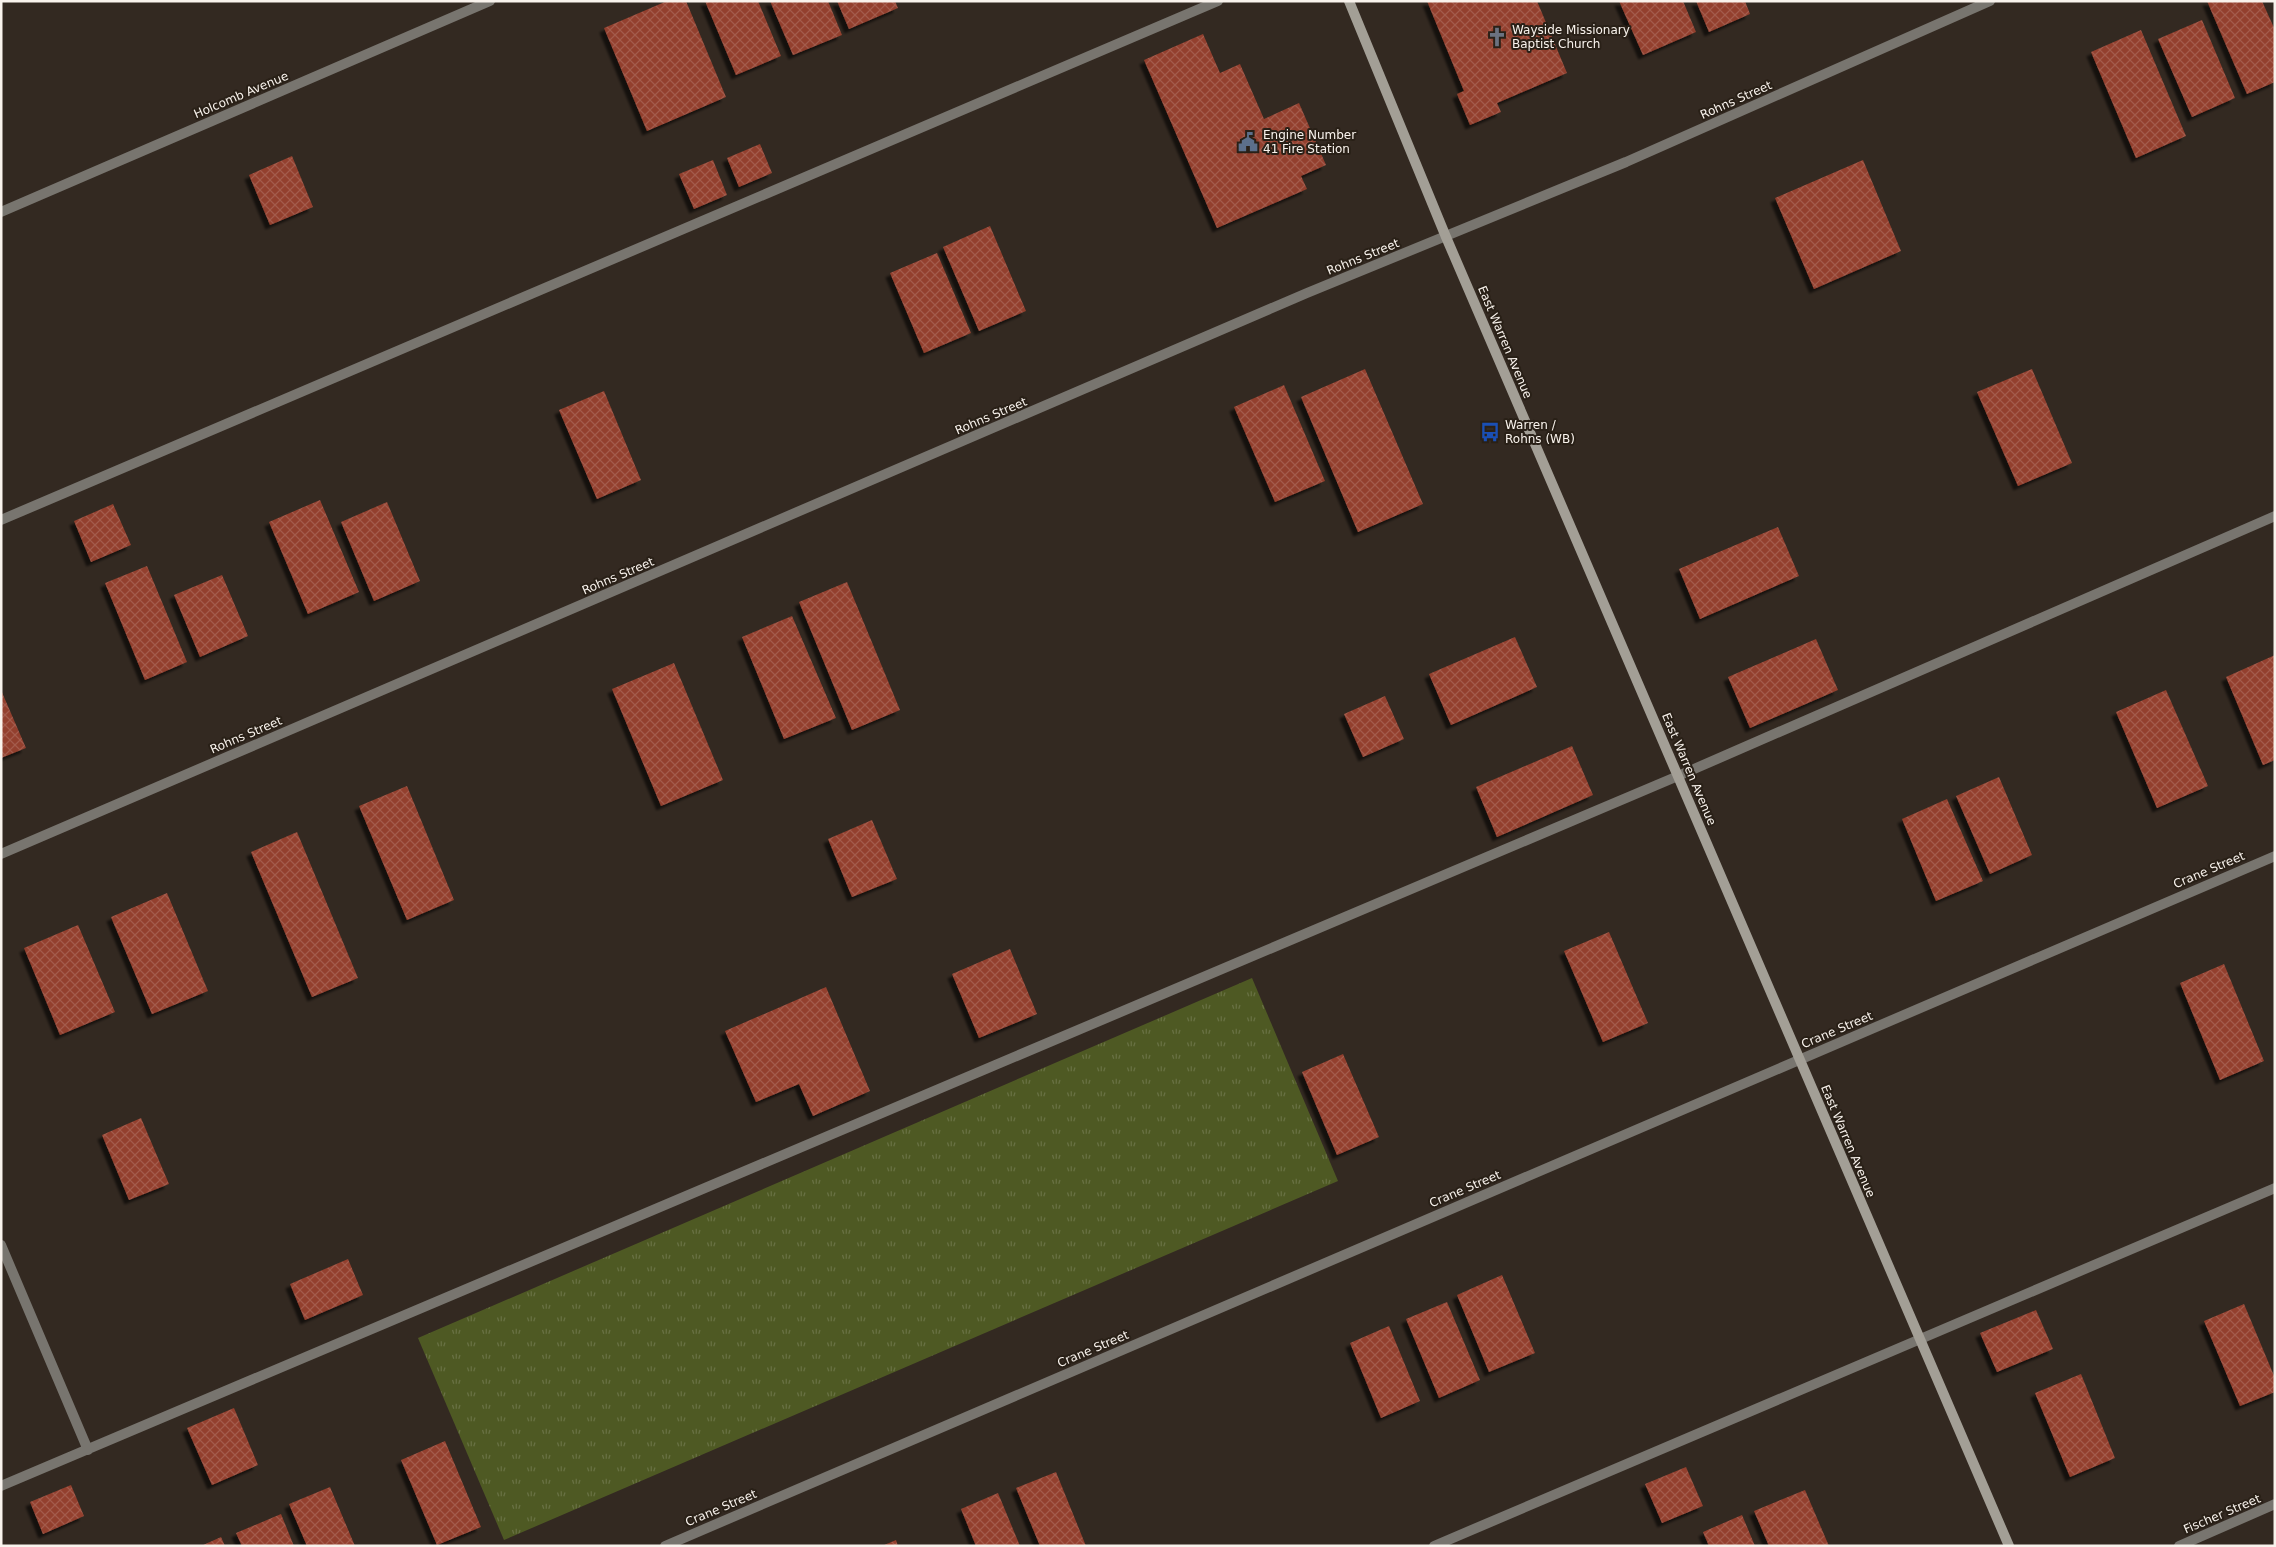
<svg xmlns="http://www.w3.org/2000/svg" width="2276" height="1547" viewBox="0 0 2276 1547" font-family="'DejaVu Sans',sans-serif">
<style>
.grass{fill:url(#grass-tufts)}
.building{fill:url(#building-cross-hatch);filter:url(#shadow)}
.lines{fill:none;stroke-linecap:round;stroke-linejoin:round}
.lane{stroke:#78756f;stroke-width:10}
.street{stroke:#78756f;stroke-width:10}
.secondary{stroke:#a39f96;stroke-width:10}
.labels{text-anchor:middle;dominant-baseline:central;stroke-width:4;stroke-linejoin:round;paint-order:stroke}
.poi-label{font-size:12px;fill:#f9f3ed;stroke:#292017;text-anchor:start}
.street-label{font-size:12px;fill:#f9f3ed;stroke:#292017}
</style>
<defs>
<pattern id="grass-tufts" width="24" height="20" patternUnits="userSpaceOnUse" patternTransform="scale(1.25)"><rect width="24" height="20" fill="#4e5923"/><path d="M3 7l-1-3M5 7V3M7 7l1-3M15 17l-1-3M17 17v-4M19 17l1-3" fill="none" stroke="#687143"/></pattern>
<pattern id="building-cross-hatch" width="8" height="8" patternUnits="userSpaceOnUse" patternTransform="scale(1.25)"><rect width="8" height="8" fill="#933f2d"/><path d="M0 0l8 8M0 8l8-8" fill="none" stroke="#a35b4c"/></pattern>
<filter id="shadow"><feDropShadow dx="-4.5" dy="4.5" stdDeviation="1" flood-color="#0009"/></filter>
</defs>
<rect width="100%" height="100%" fill="#332921"/>
<path class="grass" d="M1252,978l86,203 -834,359 -86,-202z"/>
<path class="building" d="M667,1h19l40,96 -79,34 -43,-103z
M705,1h53l23,55 -45,19z
M770,1h58l14,34 -49,20z
M837,1h58l3,7 -49,21z
M1427,1h110l30,72 -70,30 4,9 -31,13 -13,-31 7,-3z
M1619,1h64l13,31 -53,23z
M1696,1h49l5,13 -41,18z
M2207,1h55l13,29v52l-28,12z
M2202,20l33,78 -43,19 -34,-78z
M2141,30l45,106 -50,22 -45,-106z
M1203,34l17,39 20,-9 24,55 35,-16 27,62 -25,11 6,13 -90,39 -73,-168z
M760,144l12,29 -33,14 -12,-29z
M292,156l21,51 -43,18 -21,-50z
M713,160l14,35 -33,14 -15,-35z
M1863,160l38,91 -87,38 -39,-91z
M990,226l36,85 -47,20 -36,-84z
M937,253l34,80 -47,20 -34,-80z
M1365,369l58,135 -65,28 -57,-135z
M2032,369l40,94 -54,23 -41,-94z
M1284,385l41,96 -50,21 -41,-95z
M604,391l37,89 -44,19 -38,-89z
M320,500l39,92 -51,22 -39,-92z
M387,502l33,79 -46,20 -33,-79z
M113,504l18,41 -40,17 -17,-41z
M1778,527l21,49 -99,43 -21,-50z
M147,566l40,96 -42,18 -40,-97z
M222,575l26,61 -48,21 -26,-62z
M847,582l53,128 -48,20 -53,-128z
M792,616l44,102 -52,21 -42,-102z
M1515,637l22,50 -86,38 -22,-51z
M1816,639l22,51 -88,38 -22,-51z
M2275,655v105l-12,5 -37,-88z
M674,663l49,117 -62,26 -49,-117z
M1,690l25,58 -25,10z
M2166,690l42,96 -51,22 -41,-96z
M1385,696l19,43 -41,18 -19,-43z
M1572,746l21,49 -96,42 -21,-50z
M1999,777l33,78 -42,19 -34,-78z
M407,786l47,114 -47,20 -48,-114z
M1947,799l36,82 -47,20 -34,-82z
M872,820l25,59 -45,18 -24,-58z
M297,832l61,146 -46,19 -61,-145z
M167,893l41,98 -56,23 -41,-97z
M78,925l37,87 -55,23 -36,-87z
M1609,932l39,91 -45,19 -39,-91z
M1010,949l27,65 -58,24 -27,-64z
M2224,964l40,97 -44,19 -40,-97z
M826,987l44,104 -57,25 -14,-32 -43,18 -31,-71z
M1343,1054l36,83 -42,18 -35,-83z
M141,1118l28,66 -40,16 -27,-65z
M348,1259l15,36 -58,25 -15,-36z
M1502,1275l33,78 -46,19 -32,-77z
M1447,1302l33,78 -41,18 -33,-79z
M2244,1304l31,74v14l-35,14 -36,-85z
M2036,1310l17,39 -56,23 -17,-39z
M1389,1326l31,75 -39,17 -31,-75z
M2081,1374l34,84 -45,19 -35,-84z
M234,1408l24,57 -46,20 -25,-57z
M445,1441l36,86 -44,18 -36,-85z
M1686,1467l17,39 -41,17 -17,-39z
M1056,1472l30,74h-46l-24,-58z
M71,1485l13,31 -41,18 -13,-32z
M330,1487l25,59h-48l-18,-42z
M1805,1490l24,56h-60l-15,-35z
M998,1493l22,53h-44l-15,-37z
M281,1514l13,32h-52l-6,-13z
M1742,1515l13,31h-46l-6,-14z
M221,1537l4,9h-24z
M896,1540l2,6h-16z"/>
<g class="lines">
<path class="lane" d="M1,520l1217,-519
M1,1245l87,205
M1,1486l1677,-710 597,-260
M1434,1546l841,-358"/>
<path class="street" d="M1,212l489,-211
M1,854l1306,-561 319,-131 364,-161
M665,1546l1610,-690
M2179,1546l96,-42"/>
<path class="secondary" d="M1349,1l97,236 563,1309"/>
</g>
<defs>
<symbol id="church-bare" viewBox="-9 -9 18 18"><path d="M-1.2-6h2.4v3.5h3.3v2.4h-3.3V6h-2.4V-.1h-3.3v-2.4h3.3Z" fill="#6b7280" stroke="#292017" stroke-width="2.5" paint-order="stroke"/></symbol>
<symbol id="civic-bare" viewBox="-9 -9 18 18"><path d="M-.6-6.5H3V-4.5H.6V-3L4-1V1h2V6H-6V1h2V-1L-.6-3ZM-1.2 2.5V6h2.4V2.5Z" fill="#5c6f8a" stroke="#292017" stroke-width="2.5" paint-order="stroke"/></symbol>
<symbol id="bus-bare" viewBox="-9 -9 18 18"><path d="M-5-6H5V4H4V6H2V4H-2V6H-4V4H-5ZM-3.5-4V0h7V-4ZM-3.5 1.2v1.5H-2V1.2ZM2 1.2v1.5H3.5V1.2Z" fill="#1a4fb4" stroke="#292017" stroke-width="2.5" paint-order="stroke"/></symbol>
</defs>
<g fill-rule="evenodd">
<use href="#church-bare" x="1483" y="23" width="28" height="28"/>
<use href="#civic-bare" x="1234" y="128" width="28" height="28"/>
<use href="#bus-bare" x="1476" y="418" width="28" height="28"/>
</g>
<g class="labels">
<g class="poi-label">
<text x="1512" y="30">Wayside Missionary<tspan x="1512" dy="14">Baptist Church</tspan></text>
<text x="1263" y="135">Engine Number<tspan x="1263" dy="14">41 Fire Station</tspan></text>
<text x="1505" y="425">Warren /<tspan x="1505" dy="14">Rohns (WB)</tspan></text>
</g>
<g class="street-label">
<text transform="translate(241 95) rotate(-23)">Holcomb Avenue</text>
<text transform="translate(1736 100) rotate(-24)">Rohns Street</text>
<text transform="translate(1363 257) rotate(-22)">Rohns Street</text>
<text transform="translate(1505 342) rotate(67)">East Warren Avenue</text>
<text transform="translate(991 416) rotate(-23)">Rohns Street</text>
<text transform="translate(618 576) rotate(-23)">Rohns Street</text>
<text transform="translate(246 735) rotate(-23)">Rohns Street</text>
<text transform="translate(1689 769) rotate(67)">East Warren Avenue</text>
<text transform="translate(2209 870) rotate(-23)">Crane Street</text>
<text transform="translate(1837 1030) rotate(-23)">Crane Street</text>
<text transform="translate(1848 1141) rotate(67)">East Warren Avenue</text>
<text transform="translate(1465 1189) rotate(-23)">Crane Street</text>
<text transform="translate(1093 1349) rotate(-23)">Crane Street</text>
<text transform="translate(721 1508) rotate(-23)">Crane Street</text>
<text transform="translate(2222 1514) rotate(-23)">Fischer Street</text>
</g>
</g>
<rect width="2276" height="1547" fill="none" stroke="#f9f3ed" stroke-width="5"/>
</svg>
